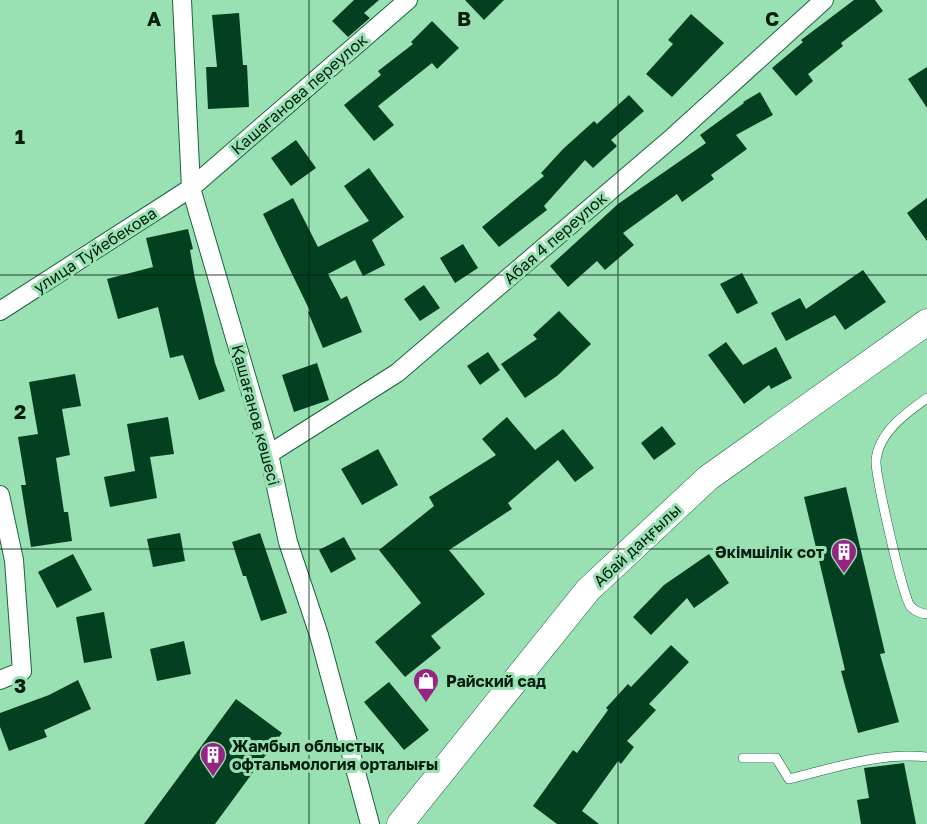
<svg xmlns="http://www.w3.org/2000/svg" width="927" height="824" viewBox="0 0 927 824" font-family="'Golos Text',sans-serif">
<style>
.building{fill:#034022}
.lines{fill:none;stroke-linecap:round;stroke-linejoin:round}
.lane-casing{stroke:#18643c;stroke-width:10}
.street-casing{stroke:#18643c;stroke-width:20}
.secondary-casing{stroke:#18643c;stroke-width:27}
.lane{stroke:#fff;stroke-width:9}
.street{stroke:#fff;stroke-width:18}
.secondary{stroke:#fff;stroke-width:26}
.grid{fill:none;stroke:#021f0f;stroke-width:1.5;stroke-opacity:0.55}
.labels{text-anchor:middle;dominant-baseline:central;stroke-width:6;stroke-linejoin:round;paint-order:stroke}
.street-label{font-size:16px;fill:#021f0f;stroke:#99e1b3}
.poi-label{font-size:16px;font-weight:bold;fill:#021f0f;stroke:#99e1b3;text-anchor:start}
.grid-label{font-size:20px;text-anchor:middle;font-weight:bold;fill:#021f0f;stroke:#99e1b3;stroke-width:6;stroke-linejoin:round;paint-order:stroke}
</style>
<rect width="100%" height="100%" fill="#99e1b3"/>
<path class="building" d="M354,0h25l-15,13 6,5 -22,19 -16,-16z
M465,0h39l-20,20z
M854,0h21l8,11 -42,32 2,3 -35,28 5,7 -17,15 -24,-28 31,-26 -2,-2z
M239,13l4,52h4l2,42 -41,2 -2,-42h11l-5,-52z
M691,14l33,29 -52,54 -26,-23 27,-30 -5,-4z
M432,21l27,27 -22,21 -5,-6 -54,43 16,19 -20,16 -30,-36 37,-30 -3,-4 35,-27 -2,-2z
M927,67v41l-19,-29z
M760,92l13,23 -37,20 11,14 -36,26 3,4 -32,23 -5,-8 -54,39 11,12 -29,25 -8,-9 -29,26 -18,-21 68,-62 88,-61 -6,-8 44,-32 -1,-1z
M629,95l15,16 -33,29 6,6 -24,22 -8,-8 -41,46 3,4 -48,37 -17,-20 62,-51 -3,-3 22,-24 31,-28 3,3z
M296,140l20,28 -25,18 -20,-28z
M369,168l35,49 -32,23 13,25 -22,11 -8,-16 -27,14 13,25 6,-3 15,36 -39,16 -15,-36 2,-1 -47,-97 30,-16 25,49 51,-26 -25,-35z
M927,198v43l-20,-28z
M188,229l5,20 -3,1 5,29 20,84 10,28 -26,9 -16,-45 -13,3 -12,-51 -40,12 -11,-40 46,-12 -7,-29z
M463,244l15,24 -23,15 -15,-25z
M863,270l23,32 -41,28 -10,-15 -49,26 -15,-28 29,-15 6,11z
M742,273l16,30 -21,11 -17,-30z
M424,285l16,23 -20,13 -16,-22z
M559,311l32,33 -34,32 -32,22 -24,-34 36,-25 -4,-4z
M726,342l17,23 33,-18 16,31 -21,11 -2,-4 -25,19 -36,-49z
M488,352l12,18 -20,15 -13,-19z
M317,363l12,37 -35,12 -12,-37z
M75,374l6,32 -19,3 8,46 -14,3 8,54h4l4,29 -41,6 -10,-62h5l-8,-48 20,-3 -9,-52z
M168,417l6,37 -24,3 7,41 -47,9 -6,-30 31,-6 -8,-47z
M507,417l28,33 28,-21 31,39 -19,14 -17,-22 -50,43 4,6 -63,41 36,44 -54,42 10,12 -36,29 -30,-35 46,-39 -42,-53 55,-44 -5,-9 67,-42 -14,-16z
M662,426l14,18 -22,16 -13,-17z
M378,449l20,36 -36,20 -21,-36z
M846,487l39,166 -5,1 19,68 -41,11 -17,-62 4,-1 -41,-173z
M180,533l5,28 -32,6 -6,-28z
M260,533l27,80 -26,8 -15,-45h-3l-11,-34z
M344,537l12,22 -25,14 -12,-23z
M73,554l19,36 -35,18 -19,-36z
M709,554l20,29 -35,25 -7,-10 -36,37 -18,-18 31,-32z
M104,612l8,46 -28,5 -8,-46z
M184,641l7,33 -34,7 -7,-32z
M671,645l18,17 -40,42 7,6 -29,31 7,6 -13,17 -3,-3 -36,50 17,13h-42l-24,-18 40,-56 4,3 31,-43 -2,-2 22,-24 3,3z
M78,680l13,29 -47,21 3,7 -38,14 -9,-24v-14l49,-18z
M389,682l40,48 -25,20 -40,-48z
M236,699l46,34 -67,91h-71z
M904,763l12,61h-55l-4,-24 12,-2 -5,-30z"/>
<g class="lines">
<defs>
<path id="lane" d="M927,398c-21,15 -48,34 -51,62 -1,13 27,140 35,147 4,4 11,7 16,7
M743,758h33l13,21c45,-11 91,-27 138,-22"/>
<path id="street" d="M182,0l9,188 78,266 19,88 31,93 51,189
M0,311l191,-123 217,-188
M269,454l128,-81 276,-236 151,-137
M0,495l14,65 8,111 -22,9"/>
<path id="secondary" d="M400,824l188,-234 120,-112 219,-156"/>
</defs>
<use href="#lane" class="lane-casing"/>
<use href="#street" class="street-casing"/>
<use href="#secondary" class="secondary-casing"/>
<use href="#lane" class="lane"/>
<use href="#street" class="street"/>
<use href="#secondary" class="secondary"/>
</g>
<path class="grid" d="M309,0v824M618,0v824M0,275h927M0,549h927"/>
<defs>
<symbol id="building-pin" viewBox="-11 -11 22 30"><path d="M0 17L-7.5 6A9.5 9.5 0 1 1 7.5 6Z" fill="#952483" stroke="#99e1b3"/><path d="M-4-6H4V6H1V3H-1V6H-4ZM-2.5-4.3h1.7v1.8h-1.7ZM.8-4.3h1.7v1.8H.8ZM-2.5-1h1.7V.8h-1.7ZM.8-1h1.7V.8H.8Z" fill="#fff"/></symbol>
<symbol id="shop-pin" viewBox="-11 -11 22 30"><path d="M0 17L-7.5 6A9.5 9.5 0 1 1 7.5 6Z" fill="#952483" stroke="#99e1b3"/><path d="M-5-2.5h2.3a2.7 3.5 0 0 1 5.4 0H5L5.5 6h-11ZM-1.5-2.5h3a1.5 2.3 0 0 0-3 0Z" fill="#fff"/></symbol>
</defs>
<g fill-rule="evenodd">
<use href="#building-pin" x="829" y="537" width="30" height="40"/>
<use href="#shop-pin" x="411" y="666" width="30" height="40"/>
<use href="#building-pin" x="198" y="740" width="30" height="40"/>
</g>
<g class="labels">
<g class="street-label">
<text transform="translate(299 94) rotate(-41)">Кашаганова переулок</text>
<text transform="translate(555 238) rotate(-41)">Абая 4 переулок</text>
<text transform="translate(95 250) rotate(-33)">улица Туйебекова</text>
<text transform="translate(256 415) rotate(75)">Қашағанов көшесі</text>
<text transform="translate(637 545) rotate(-43)">Абай даңғылы</text>
</g>
<g class="poi-label">
<text x="824" y="552" text-anchor="end">Әкімшілік сот</text>
<text x="446" y="681">Райский сад</text>
<text x="232" y="746">Жамбыл облыстық<tspan x="232" dy="18">офтальмология орталығы</tspan></text>
</g>
</g>
<g class="grid-label">
<text x="154" y="26">A</text>
<text x="464" y="26">B</text>
<text x="772" y="26">C</text>
<text x="20" y="144">1</text>
<text x="20" y="419">2</text>
<text x="20" y="693">3</text>
</g>
</svg>
